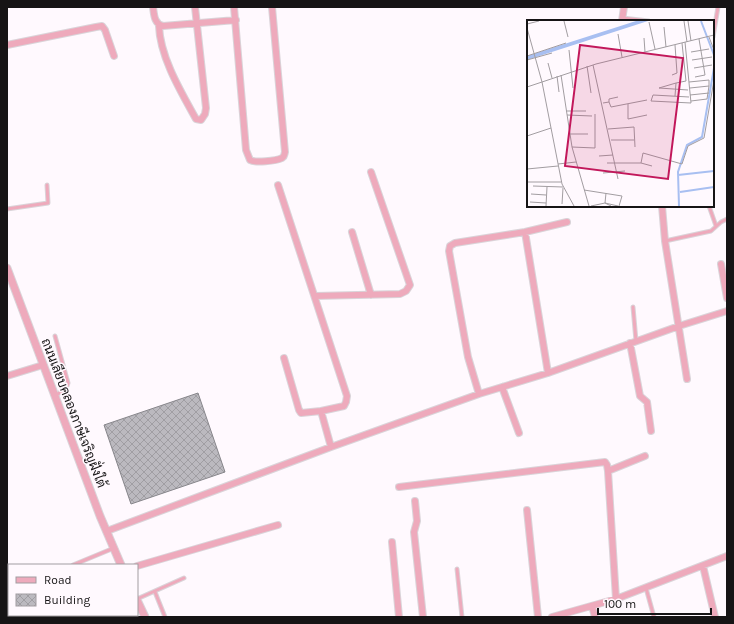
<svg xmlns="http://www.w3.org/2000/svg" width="734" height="624" viewBox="0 0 734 624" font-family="Karla,Sarabun,sans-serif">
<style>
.building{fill:url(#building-cross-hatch);stroke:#87868b}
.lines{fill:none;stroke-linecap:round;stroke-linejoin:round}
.service-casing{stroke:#dad4d9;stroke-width:5}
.minor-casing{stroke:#dad4d9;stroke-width:8}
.tertiary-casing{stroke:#dad4d9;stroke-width:9}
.service{stroke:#eeaabc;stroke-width:3}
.minor{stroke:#eeaabc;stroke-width:6}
.tertiary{stroke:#eeaabc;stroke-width:7}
.labels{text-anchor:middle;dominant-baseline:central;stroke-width:3;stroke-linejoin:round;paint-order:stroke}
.street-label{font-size:13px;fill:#161415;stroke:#fff9fe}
.inset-river{fill:none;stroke:#a8bff1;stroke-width:2}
.inset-road{fill:none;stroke:#a29da1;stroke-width:1}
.view{fill:#c2185b;fill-opacity:0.15;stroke:#c2185b;stroke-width:2}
.inset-edge{fill:none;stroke:#161415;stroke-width:2}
</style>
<defs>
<pattern id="building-cross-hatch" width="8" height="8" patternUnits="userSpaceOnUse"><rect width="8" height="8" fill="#bbb9bf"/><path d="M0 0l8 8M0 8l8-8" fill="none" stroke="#a09ea3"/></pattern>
</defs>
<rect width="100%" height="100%" fill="#fff9fe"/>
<path class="building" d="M198,393l27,79 -94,32 -27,-79z"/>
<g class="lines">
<defs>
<path id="service" d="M622,18l27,3
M713,37l5,-30
M709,206l7,20
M7,209l41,-6 -1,-18
M665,241l46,-10 10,-9 6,-3
M633,307l3,34
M55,336l13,47 -2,6 -10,6
M73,565l41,-17
M457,569l5,48
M646,588l8,29
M155,592l10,25
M137,599l47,-21
M120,615l1,2"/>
<path id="minor" d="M153,7c1,7 1,17 10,19l73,-6
M234,7l12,143 4,10c5,3 26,1 32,-2 3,-2 2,-3 3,-6l-13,-145
M622,21l2,-14
M159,26c1,31 22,66 37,93l5,1 4,-6 1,-6 -11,-101
M7,45l89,-18 6,-1 3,4 9,26
M278,185l69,211 -1,6 -2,4 -23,5 10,36
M662,206l3,35 22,138
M352,232l19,63
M525,232l23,141
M721,264l6,34
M315,296l85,-2 6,-3 4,-6 -39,-113
M630,343l10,53 7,6 4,29
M284,358l15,52 2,3 20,-2
M7,376l36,-11
M502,387l17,46
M479,394l-11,-37 -19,-106 1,-5 5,-3 70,-11 42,-10
M608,471l37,-15
M399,487l206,-25 2,3 1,6 8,128
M415,501l2,20 -3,11 9,85
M527,510l11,107
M107,531l224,-84 148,-53 69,-21 131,-47 48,-15
M392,542l7,75
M137,566l141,-41
M703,566l12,51
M592,606l3,11
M552,617l64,-18 111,-43"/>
<path id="tertiary" d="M7,268l93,248 21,49
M137,600l8,17"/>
</defs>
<use href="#service" class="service-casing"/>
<use href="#minor" class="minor-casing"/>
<use href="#tertiary" class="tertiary-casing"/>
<use href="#service" class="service"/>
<use href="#minor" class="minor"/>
<use href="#tertiary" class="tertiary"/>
</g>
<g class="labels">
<g class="street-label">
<text transform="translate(74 413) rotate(69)">ถนนเลียบคลองภาษีเจริญฝั่งใต้</text>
</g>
</g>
<g transform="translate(527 20)">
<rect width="187" height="187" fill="#fff9fe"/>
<path d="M109,1h12l-121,39v-4z" fill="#a8bff1"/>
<path class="inset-river" d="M174,1l13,34M151,155l36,-4M153,172l34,-5M152,186l-1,-34 9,-27 15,-8 12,-69"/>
<path class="inset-road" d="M37,1l4,16M157,1l3,21M161,1l3,20M122,2l6,27M0,4l12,-3M137,7l2,20M0,8l15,54 20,102 12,22M91,14l4,23M182,17l5,13M117,18l1,14M158,22l6,61M42,30l4,38M164,32l18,-3M0,36l39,-13M0,40l25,-7M165,40l20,-3M21,43l4,15M66,45l25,114M60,46l4,27M167,48l18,-3M34,55l11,72 17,59M145,55l5,-2 -2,-28M30,56l2,16M168,57l10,-2 -6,-36M162,62l20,-2v6M149,63l-17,5 29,2M0,67l69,-23 118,-29M163,68l19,-2 -2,13 -16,2M163,75l19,-2M148,76l1,-13 10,-2 -4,-38M162,77l-36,-2 -2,6 40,2M82,82v-3l9,-2M76,83l6,-1 2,5 36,-7M101,84v15l19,-4M39,91h20M40,95l25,1M81,109l26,-2 1,20M43,114h18M0,116l24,-8M84,120h23M45,127l23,1v-34M72,136l14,-1M80,143h34l11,3M114,143l2,-10 39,11 6,-18 16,-8 10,-58M31,144l18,-2M0,149l31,-3M76,153l22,-2M0,162h34M6,166l30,1M57,170l38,6 -3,10M79,173l-1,10 6,3M4,174l15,1M3,182l16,1M35,184l1,-16M19,186l1,-19M64,186l14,-3 13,3"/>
<path class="view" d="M53,25l103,13 -15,121 -103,-13z"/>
<rect width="187" height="187" class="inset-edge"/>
</g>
<rect width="734" height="624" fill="none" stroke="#161415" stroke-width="16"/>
<rect x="8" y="564" width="130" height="52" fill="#fff9fe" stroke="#a29da1"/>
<rect x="16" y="577" width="20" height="6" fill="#eeaabc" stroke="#a29da1"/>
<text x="44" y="584" font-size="12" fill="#161415">Road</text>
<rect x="16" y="594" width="20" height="12" fill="url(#building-cross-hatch)" stroke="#a29da1"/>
<text x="44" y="604" font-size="12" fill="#161415">Building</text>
<path d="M598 608v6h113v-6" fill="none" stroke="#161415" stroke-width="2"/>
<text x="604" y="608" font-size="12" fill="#161415" stroke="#fff9fe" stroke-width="3" paint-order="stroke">100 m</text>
</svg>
